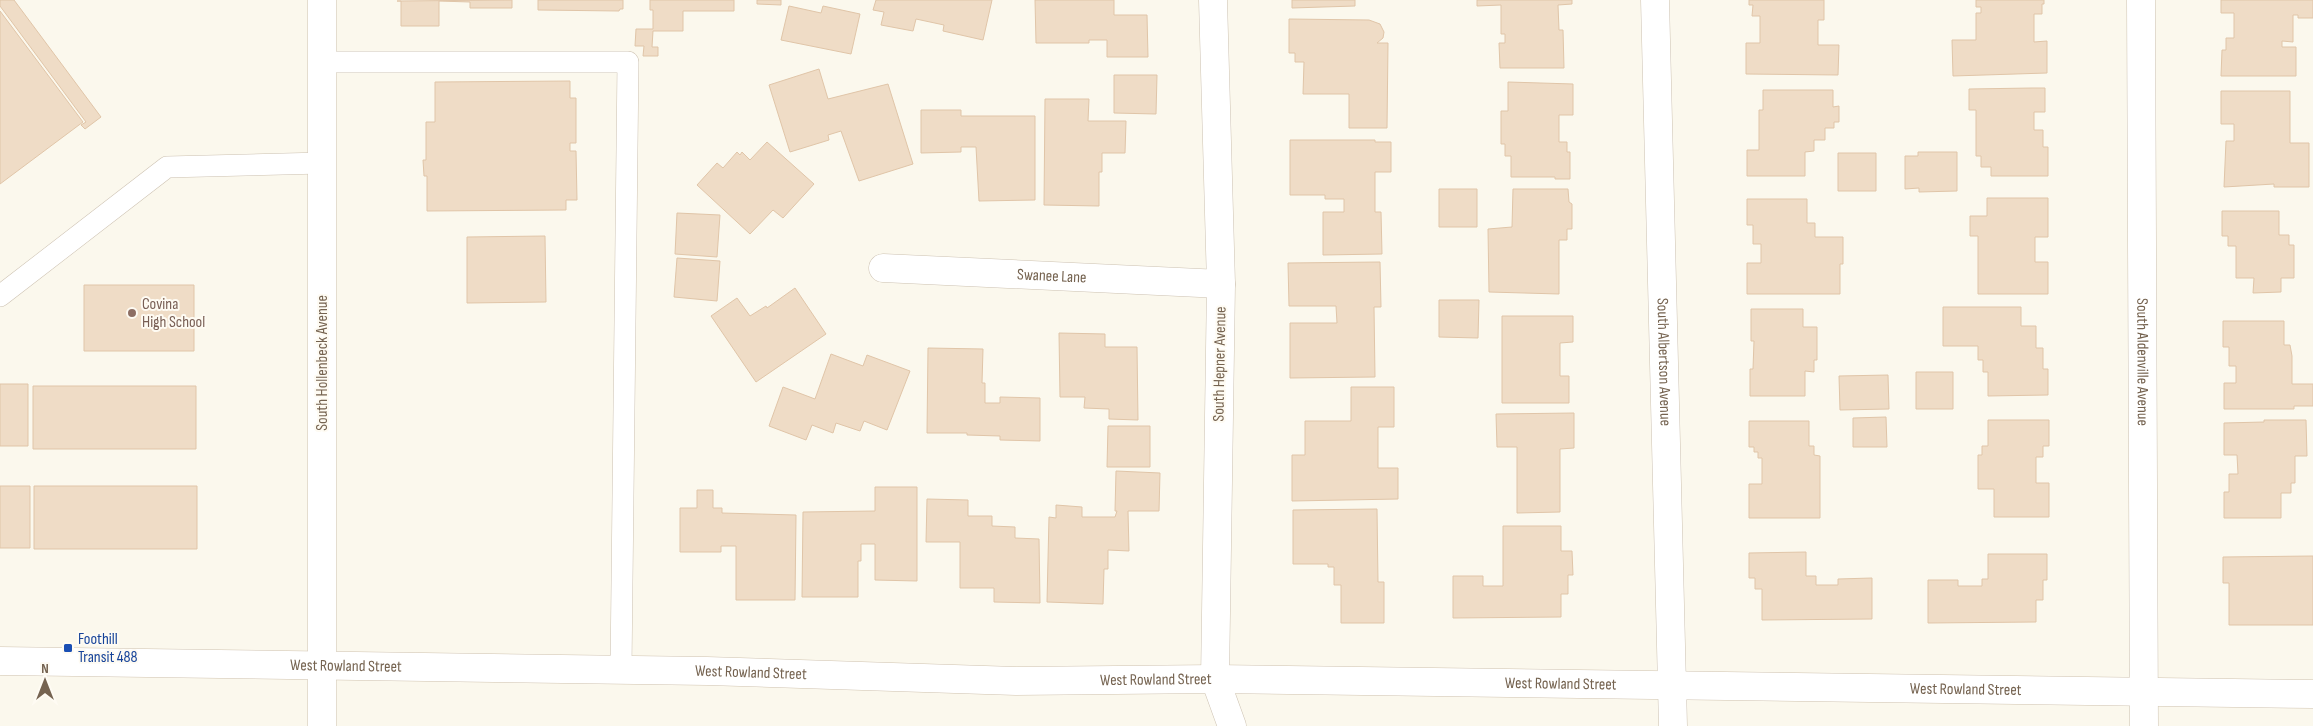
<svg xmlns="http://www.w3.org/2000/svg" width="2313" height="726" viewBox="0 0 2313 726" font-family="'Sofia Sans Condensed',sans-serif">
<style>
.building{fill:#efdcc6;stroke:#e0c5a8}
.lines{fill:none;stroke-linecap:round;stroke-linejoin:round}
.service-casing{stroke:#cdc2b2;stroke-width:22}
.minor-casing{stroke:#cdc2b2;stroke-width:29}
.tertiary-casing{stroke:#cdc2b2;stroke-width:29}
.secondary-casing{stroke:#d0c3b0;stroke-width:29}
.service{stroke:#fff;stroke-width:21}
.minor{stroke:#fff;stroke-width:28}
.tertiary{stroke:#fff;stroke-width:28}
.secondary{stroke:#fff;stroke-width:28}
.education-dot{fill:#8d6e63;stroke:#fefbf3;stroke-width:2}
.transit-dot{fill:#1a4fb4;stroke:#fefbf3;stroke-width:2}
.labels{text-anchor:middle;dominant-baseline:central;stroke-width:4;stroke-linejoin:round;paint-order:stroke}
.street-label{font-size:16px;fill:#756350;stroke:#fefbf3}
.education-label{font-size:16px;fill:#785e54;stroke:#fefbf3;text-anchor:start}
.transit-label{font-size:16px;fill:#164399;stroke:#fefbf3;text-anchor:start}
</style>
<rect width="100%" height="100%" fill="#fbf8ed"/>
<path class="building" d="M0,0h14l87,117 -16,12 -4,-4 5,-3 -86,-116z
M512,0v8h-42v-6l-31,-1v25h-38v-25h-4z
M538,0h85v9h-3l-1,2 -81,-1z
M650,0h84v11h-51v20h-30l-1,16h6v9h-15l1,-10h-9l1,-17h17v-19h-3z
M757,0h24v5l-24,-1z
M876,0h116l-9,40 -40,-9 1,-6 -28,-6 -3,12 -32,-6 3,-13 -11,-2z
M1035,0h79v15h33l1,42h-41v-17h-18v3h-53z
M1292,0h63v6l-63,2z
M1477,0h95v4l-14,1 1,25h4l1,38h-64l-1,-25h6v-9h-4v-29l-24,1z
M1749,0h75v20h-6v25h21l-1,30 -92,-1v-31h14v-27h-8l1,-11h-4z
M1976,0h68v4h-2v10h-8v28l13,-1v32l-94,3 -1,-36h24v-27h5v-6h-5z
M2221,0h92v18h-15v-3h-5v27l-11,-1v6h14v29h-75l1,-26h4v-12h8v-25h-13z
M789,6l32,7 2,-7 37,8 -9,40 -70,-14z
M0,11l83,111 -83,62z
M1289,19l80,1 11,4 4,8 -1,6 -6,5h11l-1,85h-38v-34h-46l1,-32h-9v-9h-6z
M819,69l9,30 60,-15 25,80 -54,17 -18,-50 -13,4 1,5 -39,12 -21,-67z
M1114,75h43l-1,39 -42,-1z
M570,81v17h6v45h-6v8h6l1,49h-11v10l-139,1v-35h-3l-1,-16h3v-38h9v-40z
M1508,82l65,2v31h-14v27h8v10h3v27h-15v-2h-44v-21h-6v-12h-4v-33h7z
M2032,88h13v24h-11v18h9v17h5v29h-57v-9h-10v-11h-5v-46h-7v-21z
M1763,90h70v17l6,-1v16h-5v6h-9v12h-11v11l-9,1v24h-58v-26h12v-40h4z
M2221,91h69v52h19v44h-35v-3l-50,3 2,-46h8v-17h-13z
M1045,99h44l-1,22h38l-1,32h-23v19h-3v34l-55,-1z
M921,110h40v6h74v84l-56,1 -3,-54h-15v5l-40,1z
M1290,140h85v2h16v30h-16v40h6l1,42 -59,1v-43h21v-13h-19v-4h-35z
M767,142l47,42 -31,34 -10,-8 -23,24 -53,-49 20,-22 6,5 14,-16 3,3 2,-3 8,8z
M1918,152h39v39l-38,1v-4l-14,1v-33h13z
M1838,153h38v38h-38z
M1439,189h38v38h-38z
M1513,189h55l1,13 3,2v25h-5v11h-8v54l-70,-2 -1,-63 24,-2z
M1987,198h61v39h-13v25h13v32h-70v-58h-8v-20h17z
M1747,199h60v24h8v14h28v27h-3v30h-93v-31h14v-19h-8v-19h-6z
M2222,211h57v24h10v10h5v33h-13v14l-28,1 1,-15h-18v-32h-8v-10h-6z
M677,213l43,2 -3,42 -42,-3z
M545,236l1,66 -79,1v-66z
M677,258l43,3 -3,40 -43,-4z
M1380,262l1,45h-7l1,70 -85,1v-55h47l-1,-17h-47l-1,-43z
M84,285h110v66h-110z
M795,288l31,46 -70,48 -45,-66 26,-18 13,18 16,-10 1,2z
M1439,300h40l-1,38 -39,-1z
M1943,307h78v19h15v22h7v21h5v26l-60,1v-24h-5v-12h-5v-14h-35z
M1751,309h52v18h14v33h-3v12l-9,-1v25h-55v-27h3l1,-28h-3z
M1502,316h71v26l-13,1v33h9v27h-67z
M2223,321h61v24h6l2,11v28h21v22h-19v3h-70v-26h12v-17h-7v-19h-6z
M1059,333l46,1v13h32l1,73 -29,-1v-10l-25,-1 1,-11h-25z
M928,348l55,1 -1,34h3v20h15v-6l40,1v43l-40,-1v-4l-33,-1v-2h-40z
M831,354l32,12 4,-11 43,16 -23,59 -23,-9 -4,10 -24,-8 -3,10 -21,-8 -6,15 -37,-14 14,-39 32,12z
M1916,372h37v37h-37z
M1888,375l1,34 -49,1 -1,-34z
M0,384h28v62h-28z
M33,386h163v63h-163z
M1351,387h43v40h-16v41h20v31l-106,2v-46h13v-34h46z
M1574,413v35l-14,1v63l-43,1v-66h-20l-1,-33z
M1886,417l1,30h-34v-29z
M1988,420h61v26h-6v11h-7v26h13v34h-55v-28h-16v-34h4v-9h6z
M2264,420h42l1,36h-12v27h-4v10h-10v25h-57v-26h5v-18h9l-1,-19h-13v-32l40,-1z
M1749,421h60v25h5v9l6,1v62h-71v-34h13v-26h-4v-6h-4v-5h-5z
M1108,426h42v41h-43z
M1116,471l44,2 -1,38h-31l1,40 -21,-1v19h-4l-1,35 -56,-2 2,-85 7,1v-13l26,2v10h33l2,-6h-2z
M0,486h30v62h-30z
M34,486h163v63h-163z
M875,487h42v94l-42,-1v-36h-14v17h-3v36h-56l1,-85 72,-1z
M697,490h16v18h9v5l74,2 -1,85h-59v-54h-15v6h-41v-44h17z
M927,499l41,1v16h24v10l23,1v11l24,1 1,64 -46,-1v-14h-34v-46h-34z
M1377,509l1,73h6v41h-43v-38h-7v-18h-6v-3h-35v-54z
M1503,526h58v25h11l1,24h-5v19h-7v23l-108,1v-42h30v10h20z
M1806,552v24h10v9h22v-6l34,-1v41l-110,1v-31h-7v-11h-6v-25z
M1988,554h59v26h-4v20h-7v22l-108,1v-43h30v6h24v-7h6z
M2313,556v69h-84v-42h-6v-26z"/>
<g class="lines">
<defs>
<path id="service" d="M322,62h306l-7,607
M0,296l167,-129 155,-4"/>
<g id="minor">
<path d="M1213,0l8,284 -6,395 17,47"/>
<path id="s1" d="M1655,0l18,726"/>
<path id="s2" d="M2141,0l3,726"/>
<path id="s3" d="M883,268l338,16"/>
</g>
<path id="tertiary" d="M322,0v726"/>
<g id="secondary">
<path id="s4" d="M0,661l707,10 309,10 199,-2 1098,15"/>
</g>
</defs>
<use href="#service" class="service-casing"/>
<use href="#minor" class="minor-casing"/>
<use href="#tertiary" class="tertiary-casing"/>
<use href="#secondary" class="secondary-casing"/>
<use href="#service" class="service"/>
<use href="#minor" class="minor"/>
<use href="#tertiary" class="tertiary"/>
<use href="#secondary" class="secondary"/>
</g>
<circle class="education-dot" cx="132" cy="313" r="5"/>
<rect class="transit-dot" x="63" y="643" width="10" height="10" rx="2.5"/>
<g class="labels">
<g class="street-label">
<text stroke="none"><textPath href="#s3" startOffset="169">Swanee Lane</textPath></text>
<text transform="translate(322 363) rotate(-90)">South Hollenbeck Avenue</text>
<text stroke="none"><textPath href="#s1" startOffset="362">South Albertson Avenue</textPath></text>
<text stroke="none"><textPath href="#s2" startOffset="362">South Aldenville Avenue</textPath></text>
<text transform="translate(1220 364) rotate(-89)">South Hepner Avenue</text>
<text stroke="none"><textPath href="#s4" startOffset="346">West Rowland Street</textPath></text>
<text stroke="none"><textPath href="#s4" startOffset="751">West Rowland Street</textPath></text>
<text stroke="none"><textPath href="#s4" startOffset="1156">West Rowland Street</textPath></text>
<text stroke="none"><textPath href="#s4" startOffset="1561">West Rowland Street</textPath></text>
<text stroke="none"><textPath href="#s4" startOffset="1966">West Rowland Street</textPath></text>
</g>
<g class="education-label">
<text x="142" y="304">Covina<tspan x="142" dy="18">High School</tspan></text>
</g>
<g class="transit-label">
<text x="78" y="639">Foothill<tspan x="78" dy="18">Transit 488</tspan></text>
</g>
</g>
<g transform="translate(45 681)" stroke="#fefbf3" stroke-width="4" paint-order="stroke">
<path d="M0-4L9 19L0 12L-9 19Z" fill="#756350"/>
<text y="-8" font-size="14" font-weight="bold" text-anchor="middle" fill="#756350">N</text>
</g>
</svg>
